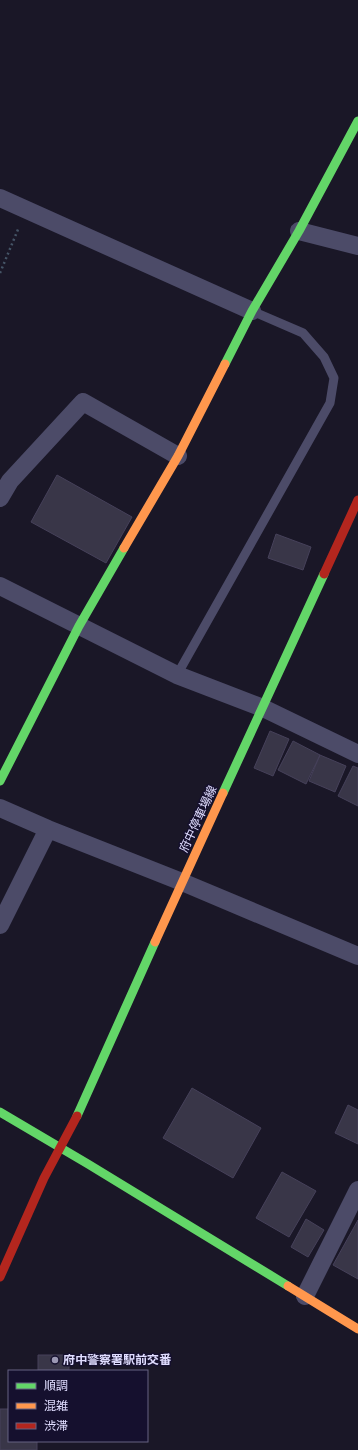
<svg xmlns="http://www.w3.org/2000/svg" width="358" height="1450" viewBox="0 0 358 1450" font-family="'Fira Sans Condensed','Noto Sans JP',sans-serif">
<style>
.building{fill:#393648;stroke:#46415a}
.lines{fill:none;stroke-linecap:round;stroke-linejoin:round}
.path{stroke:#455466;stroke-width:2.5;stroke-dasharray:2 3;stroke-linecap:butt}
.lane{stroke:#4c4b68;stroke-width:9}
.street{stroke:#4c4b68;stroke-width:18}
.fast{stroke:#63d668;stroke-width:9}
.slow{stroke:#ff974d;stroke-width:9}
.jam{stroke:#b3261e;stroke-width:9}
.poi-dot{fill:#9b98b3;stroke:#15102e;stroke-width:1.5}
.labels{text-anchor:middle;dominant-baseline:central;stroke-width:3;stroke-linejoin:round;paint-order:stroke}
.street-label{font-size:12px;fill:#e0ddff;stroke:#15102e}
.poi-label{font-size:12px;font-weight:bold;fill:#e0ddff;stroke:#15102e;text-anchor:start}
</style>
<rect width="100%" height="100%" fill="#1a1727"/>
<path class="building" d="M57,475l75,42 -26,46 -75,-41z
M276,534l35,13 -8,23 -35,-12z
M270,731l19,8 -16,37 -19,-8z
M293,741l27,14 -14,29 -28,-14z
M320,755l26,11 -11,26 -26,-11z
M353,766l5,2v38l-20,-10z
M192,1088l69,40 -28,50 -70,-40z
M348,1105l10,5v34l-23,-11z
M282,1172l34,19 -27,46 -33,-19z
M306,1219l18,11 -16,27 -17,-10z
M358,1220v59l-25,-14z
M38,1355h35v10h-4v5h-31z
M0,1409h9v32h28v9h-37z"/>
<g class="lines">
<path class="path" d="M0,273l19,-46"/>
<path class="lane" d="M177,675l153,-272 4,-25 -10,-21 -21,-24 -51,-22"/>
<path class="street" d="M0,198l252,113
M299,231l59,15
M0,498l10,-17 73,-79 95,54
M0,586l177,89 86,33 95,46
M0,808l48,21 134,53 176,74
M0,925l48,-96
M305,1296l53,-106"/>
<path class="fast" d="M225,364l27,-53 47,-80 59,-110
M0,781l79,-155 45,-78
M223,793l101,-219
M0,1112l88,52 200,122
M77,1116l78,-174"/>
<path class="slow" d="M124,548l54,-92 47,-92
M155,942l68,-149
M288,1286l70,43"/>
<path class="jam" d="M324,574l34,-74
M0,1277l44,-99 33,-62"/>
</g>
<circle class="poi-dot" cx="55" cy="1360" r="4"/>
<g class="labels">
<g class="street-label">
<text transform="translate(198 819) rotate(-65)">府中停車場線</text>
</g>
<g class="poi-label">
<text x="63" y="1360">府中警察署駅前交番</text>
</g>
</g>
<rect x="8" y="1370" width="140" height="72" fill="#15102e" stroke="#666282"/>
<rect x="16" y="1383" width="20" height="6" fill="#63d668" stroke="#666282"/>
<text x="44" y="1390" font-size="12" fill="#e0ddff">順調</text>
<rect x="16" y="1403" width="20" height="6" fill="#ff974d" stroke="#666282"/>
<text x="44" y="1410" font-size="12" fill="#e0ddff">混雑</text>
<rect x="16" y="1423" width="20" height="6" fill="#b3261e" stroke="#666282"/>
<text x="44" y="1430" font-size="12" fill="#e0ddff">渋滞</text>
</svg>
